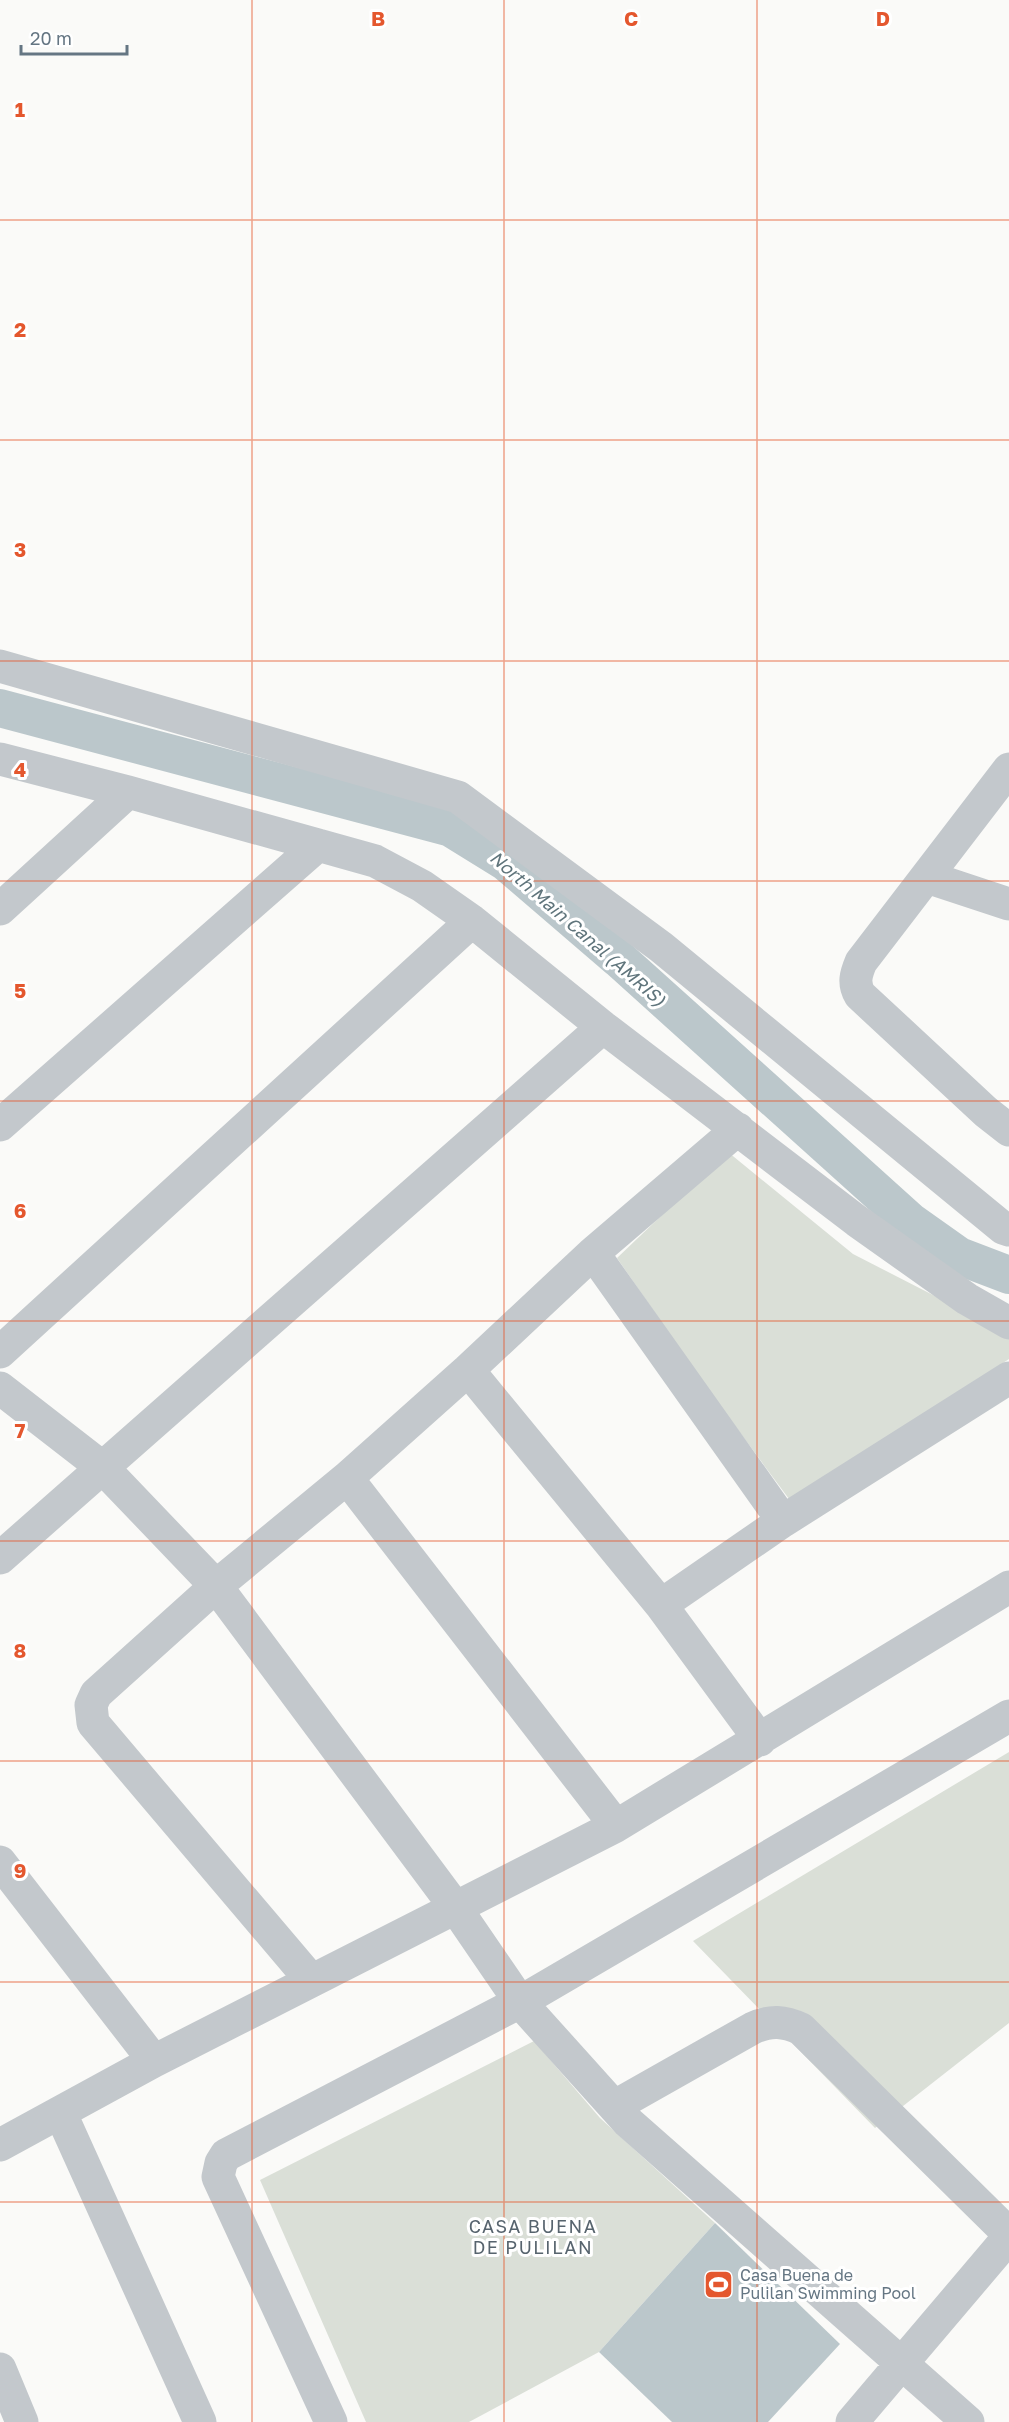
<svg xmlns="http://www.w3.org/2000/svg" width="1009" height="2422" viewBox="0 0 1009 2422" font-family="'Golos Text',sans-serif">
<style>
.green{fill:#dadfd7}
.water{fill:#bbc7cb}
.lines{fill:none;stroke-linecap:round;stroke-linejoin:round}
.canal{stroke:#bbc7cb;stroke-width:38}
.minor{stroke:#c3c8cc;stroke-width:33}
.grid{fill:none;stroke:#e4572e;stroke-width:1.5;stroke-opacity:0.55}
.labels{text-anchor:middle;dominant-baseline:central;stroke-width:6;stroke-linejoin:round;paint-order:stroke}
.poi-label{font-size:16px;fill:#657683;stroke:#fff;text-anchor:start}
.water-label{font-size:18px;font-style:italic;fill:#60757c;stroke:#fff}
.neighbourhood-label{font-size:18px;letter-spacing:1.5px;fill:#57646e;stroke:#fff}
.grid-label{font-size:20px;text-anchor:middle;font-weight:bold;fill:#e4572e;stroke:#fff;stroke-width:6;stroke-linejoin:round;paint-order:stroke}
</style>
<rect width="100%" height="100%" fill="#fafaf8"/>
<path class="green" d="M728,1152l125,102 156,80v25l-217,144 -85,-115 -90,-130z
M1009,1752v271l-134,105 -182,-187z
M534,2041l66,77 115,105 -116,129 -130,70h-103l-106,-242z"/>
<path class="water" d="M715,2223l125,121 -72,78h-96l-73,-70z"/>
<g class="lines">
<path class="canal" d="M0,708l451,120 55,34 113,97 292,263 48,34 50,19"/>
<path class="minor" d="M0,666l458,131 203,150 342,281 6,2
M0,759l128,33 247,69 47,25 50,35 131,106 254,194 110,78 42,24
M1009,769l-148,193c-5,12 -8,21 -1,33l126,117 23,18
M927,877l82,27
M0,909l128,-117
M0,1125l318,-280
M593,1253l190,268
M0,1352l472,-431
M468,1370l193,235 99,135
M0,1388l103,80 113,118 239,321 65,95 108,120 340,300
M347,1478l269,348
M0,1558l603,-531
M661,1605l122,-84 226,-143
M0,1862l154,199
M311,1980l-218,-257 -2,-18 5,-11 120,-108 131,-108 121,-108 125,-117 145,-124
M615,2106l138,-78c18,-8 31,-7 48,1l208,205
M61,2114l139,308
M0,2145l154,-84 462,-235 393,-239
M0,2369l22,53
M331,2422l-113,-245 3,-14 5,-8 294,-153 489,-286
M852,2422l157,-185"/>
</g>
<path class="grid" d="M252,0v2422M504,0v2422M757,0v2422M0,220h1009M0,440h1009M0,661h1009M0,881h1009M0,1101h1009M0,1321h1009M0,1541h1009M0,1761h1009M0,1982h1009M0,2202h1009"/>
<defs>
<symbol id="stadium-square" viewBox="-11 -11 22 22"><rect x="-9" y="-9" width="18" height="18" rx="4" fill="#e4572e" stroke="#fff"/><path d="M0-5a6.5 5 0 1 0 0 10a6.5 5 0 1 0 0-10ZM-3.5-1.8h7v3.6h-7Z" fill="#fff"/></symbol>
</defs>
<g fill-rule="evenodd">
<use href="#stadium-square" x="702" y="2268" width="33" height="33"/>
</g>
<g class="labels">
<g class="poi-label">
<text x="740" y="2275">Casa Buena de<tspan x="740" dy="18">Pulilan Swimming Pool</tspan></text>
</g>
<g class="water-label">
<text transform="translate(578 928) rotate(41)">North Main Canal (AMRIS)</text>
</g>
<g class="neighbourhood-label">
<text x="533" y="2226">CASA BUENA<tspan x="533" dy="21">DE PULILAN</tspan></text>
</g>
</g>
<g class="grid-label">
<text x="378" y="26">B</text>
<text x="631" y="26">C</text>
<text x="883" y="26">D</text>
<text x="20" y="117">1</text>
<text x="20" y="337">2</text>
<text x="20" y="557">3</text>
<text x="20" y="777">4</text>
<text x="20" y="998">5</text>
<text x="20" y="1218">6</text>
<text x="20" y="1438">7</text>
<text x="20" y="1658">8</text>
<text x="20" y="1878">9</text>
</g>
<path d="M21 45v9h106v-9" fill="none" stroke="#657683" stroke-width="3"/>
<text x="30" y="45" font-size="18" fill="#657683" stroke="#ffffff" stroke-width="4.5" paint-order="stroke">20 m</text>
</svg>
